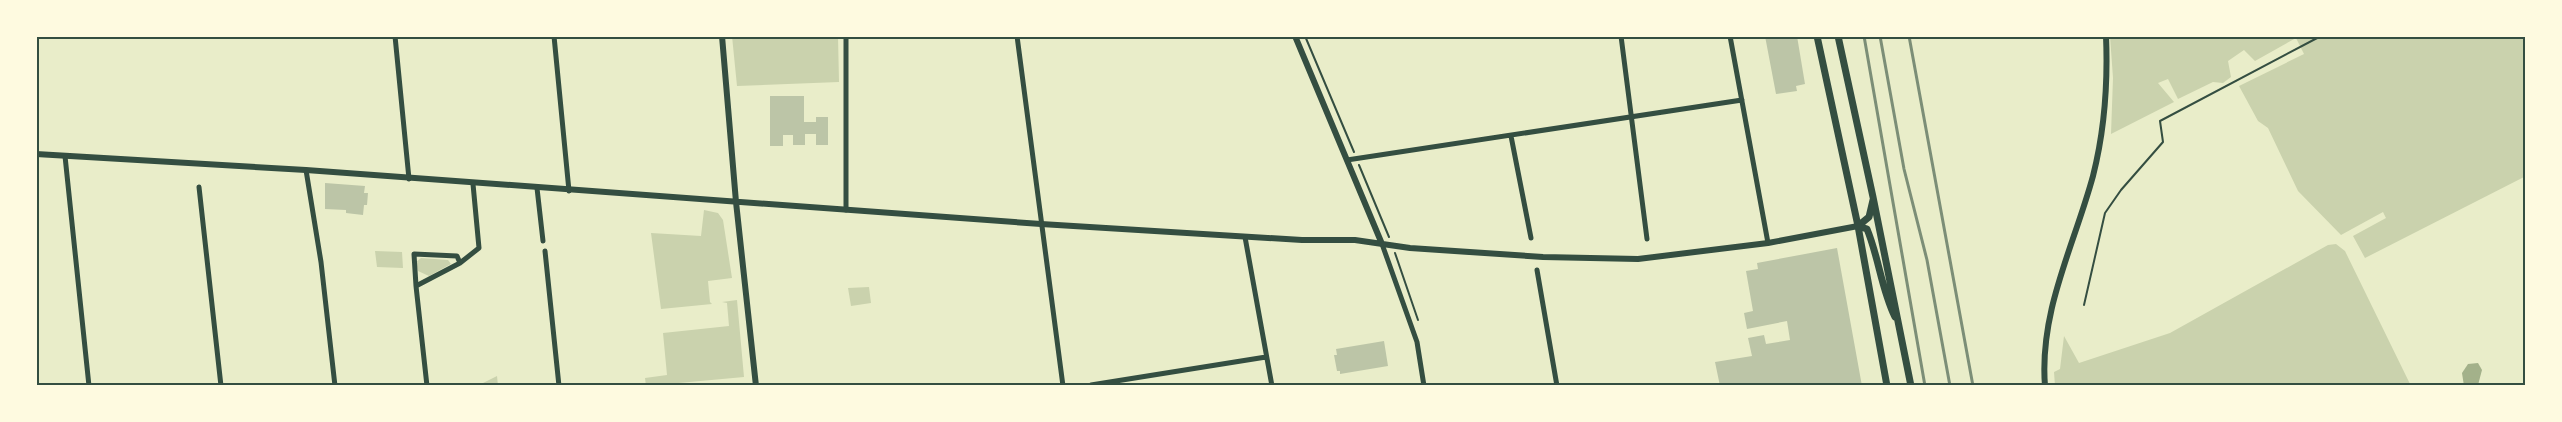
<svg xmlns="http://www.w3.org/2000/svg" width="2562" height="422" viewBox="0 0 2562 422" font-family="Raleway,sans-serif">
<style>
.green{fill:#cad2ad}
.water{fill:#a3b18a}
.building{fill:#bcc5a7}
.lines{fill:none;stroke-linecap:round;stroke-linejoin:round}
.path{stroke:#344e41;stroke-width:2}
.minor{stroke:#344e41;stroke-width:5}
.tertiary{stroke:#344e41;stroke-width:6}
.secondary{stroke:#344e41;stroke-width:7}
.rail{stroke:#7c8e77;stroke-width:3}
.neatline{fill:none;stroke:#344e41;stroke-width:2}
</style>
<rect width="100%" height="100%" fill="#e9edc9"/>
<path class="green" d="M732,36h106l1,46 -102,4z
M2110,36h416v140l-161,82 -12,-22 33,-18 -3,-6 -42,23 -43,-44 -30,-63 -10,-7 -19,-35 65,-32 -8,-16 -41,23 -11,-11 -16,11 3,16 -8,6 -10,-1 -35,17 -10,-20 -10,4 16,19 -63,32 2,-56z
M704,210l14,3 5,7 9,58 -24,3 2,21 2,2 -51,5 -10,-76 50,3z
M2336,244l9,7 66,135h-356l-1,-14 6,-3 4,-33 15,27 91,-30 158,-88z
M375,251l27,1 1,16 -26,-1z
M421,258l27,2 3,4 -22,12 -11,-5 -2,-9z
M869,287l2,16 -20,3 -3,-18z
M737,300l7,77 -98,9 -1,-8 22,-3 -4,-42 66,-7 -2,-23 -5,-1z
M497,376l1,10h-21z"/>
<path class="water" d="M2478,363l4,7 -4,15 -14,1 -2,-13 6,-9z"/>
<path class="building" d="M1765,36h32l8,48 -9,2 1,5 -21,3z
M770,96h34v26h12v-5h12v28h-12v-11h-11v11h-12v-10h-10v11h-13z
M325,183l40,3 -1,7h4l-1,12h-3l-1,10 -17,-2v-3l-21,-1z
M1837,248l25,138h-142l-5,-24 37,-6 -4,-18 16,-3 2,9 24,-4 -3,-19 -40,8 -3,-16 9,-2 -7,-40 12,-2 -1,-6z
M1384,341l4,25 -48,8v-3h-3l-3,-16h3l-1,-6z"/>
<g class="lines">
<path class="path" d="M1305,36l49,116
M1359,165l30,72
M1395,253l23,67
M2084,305l21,-92 16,-23 42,-48 -3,-21 161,-85"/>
<path class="minor" d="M395,36l14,143
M554,36l15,155
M1017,36l46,350
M1621,36l26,203
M1730,36l38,207
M1511,136l20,102
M65,156l24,230
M1347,160l395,-60
M306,170l15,92 14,124
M199,187l22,199
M537,188l6,53
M846,210v-174
M1245,237l27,149
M1382,244l35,98 7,44
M545,251l14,135
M1537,270l20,116
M416,286l-2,-32 43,2 3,7
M1091,385l175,-28
M427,386l-11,-100 44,-23 19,-15 -6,-64"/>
<path class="tertiary" d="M722,36l14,166 20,184
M1295,36l87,208
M36,154l270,16 735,54 261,16h53l55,8 133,9 95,2 130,-16 90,-17
M2045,386c-6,-75 29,-140 48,-210 12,-47 15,-92 13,-140"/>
<path class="secondary" d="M1817,36l41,190 29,160
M1838,36l35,161 38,189
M1858,226l9,3c12,29 14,59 28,88
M1858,226l11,-9 4,-17"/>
<path class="rail" d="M1864,36l61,350
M1880,36l24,133 23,91 23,126
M1909,36l64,350"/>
</g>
<rect width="2562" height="422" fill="none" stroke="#fefae0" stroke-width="75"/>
<rect x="38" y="38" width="2486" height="346" class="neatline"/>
</svg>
